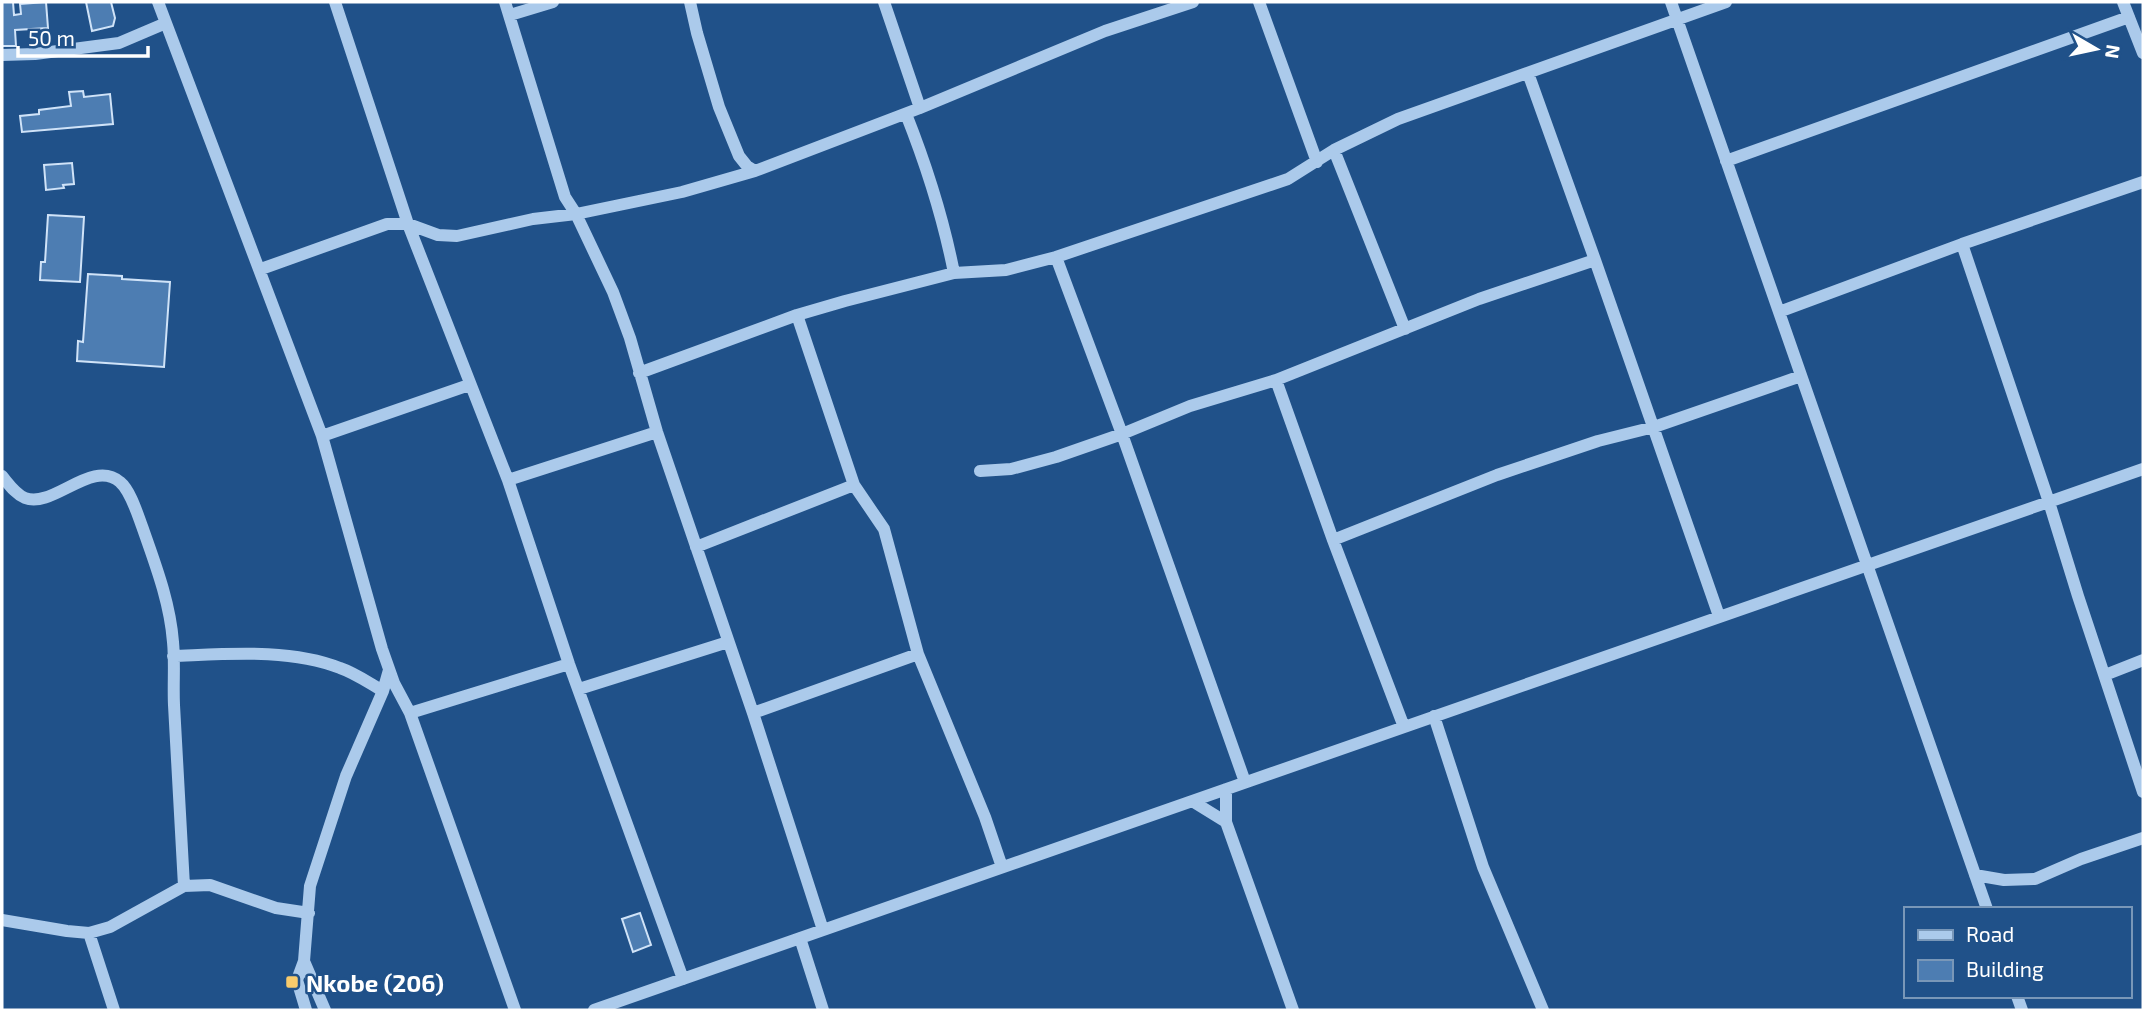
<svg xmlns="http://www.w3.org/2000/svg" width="2145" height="1012" viewBox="0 0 2145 1012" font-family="'Exo 2',sans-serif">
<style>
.building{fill:#4d7db2;stroke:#d0e3f8;stroke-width:2}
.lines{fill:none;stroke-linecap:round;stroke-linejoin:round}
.minor{stroke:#abcaeb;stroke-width:12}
.poi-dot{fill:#f8cb6c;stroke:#205189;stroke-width:2.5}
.labels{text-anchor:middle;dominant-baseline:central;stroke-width:5;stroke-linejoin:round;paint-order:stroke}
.poi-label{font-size:24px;font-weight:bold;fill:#fff;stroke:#205189;text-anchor:start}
</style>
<rect width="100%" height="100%" fill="#205189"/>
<path class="building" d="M2,2h11l1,13 7,-1 -1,-10 26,-2 2,26 -33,2 1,16h-14z
M86,2h25l4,16 -2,8 -21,5z
M83,91l1,6 26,-3 3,30 -91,8 -2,-16 19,-2v-4l32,-4 -2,-14z
M72,163l2,21 -11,1 1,3 -18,2 -2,-25z
M48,215l36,2 -4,65 -40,-2 1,-18h4z
M88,274l34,2v3l48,3 -6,85 -87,-6 1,-20 5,1z
M640,913l11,32 -18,7 -11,-33z"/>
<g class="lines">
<path class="minor" d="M158,2l164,434 60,213 12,34 16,30 105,297
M335,2l73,222 100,256 61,184 114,315
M505,2l60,195 11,17 37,78 17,46 27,94 96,281 70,217
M690,2l7,31 22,74 20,49 8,10 8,5
M884,2l36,106
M1259,2l58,160
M1671,2l316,907
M2123,2l20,51
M510,15l43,-13
M2,55l33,-1 84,-11 47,-20
M1528,73l67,187 124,356
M906,114c21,53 37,103 48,159
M1334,150l71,179
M1726,161l403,-144
M1962,244l87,258 29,94 65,196
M261,269l126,-45h21l30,11 19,1 76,-17 43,-5 106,-22 73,-21 165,-63 185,-77 88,-29
M1779,312l183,-68 181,-62
M797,315l57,170 30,44 34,125 67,163 17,50
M639,373l158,-58 48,-14 109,-28 52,-3 50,-13
M1276,380l57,160 71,187
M322,436l147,-51
M980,471l31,-2 45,-12 66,-23 68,-28 86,-26 203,-81 116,-39
M2,476c6,7 13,18 23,22 28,11 67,-40 95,-16 11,9 18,34 23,47 13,37 27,74 30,113 2,21 0,42 1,63 3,61 7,121 10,181
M508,480l149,-48
M1333,540l164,-65 101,-34 56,-14 147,-51
M696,547l158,-62
M173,656c53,-2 117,-8 167,12 15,5 29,15 43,23
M2105,675l38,-15
M579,689l149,-47
M410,713l159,-49
M753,713l165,-59
M1434,716l49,151 60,143
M1245,782l-123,-348 -66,-177 232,-78 46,-29 64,-31 328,-117
M1226,789v33l67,188
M1192,801l34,21
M1975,875l29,5 31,-1 46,-20 62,-21
M2,920l65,11 22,2 21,-6 74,-41 26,-1 66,23 33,5
M89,933l25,77
M800,938l23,72
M304,961l21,49
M2017,996l5,14
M306,1010l-9,-30 7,-19 6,-75 36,-110 37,-85 6,-21
M594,1010l1549,-541"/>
</g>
<rect class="poi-dot" x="285" y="975" width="14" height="14" rx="3.5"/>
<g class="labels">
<g class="poi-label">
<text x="306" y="982">Nkobe (206)</text>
</g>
</g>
<rect width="2145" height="1012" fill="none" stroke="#ffffff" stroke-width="7"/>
<rect x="1904" y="907" width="228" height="91" fill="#205189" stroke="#7997b8" stroke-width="2"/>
<rect x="1918" y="930" width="35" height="10" fill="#abcaeb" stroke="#7997b8" stroke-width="2"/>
<text x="1966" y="942" font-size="21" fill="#ffffff">Road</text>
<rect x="1918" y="960" width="35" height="21" fill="#4d7db2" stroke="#7997b8" stroke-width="2"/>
<text x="1966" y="977" font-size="21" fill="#ffffff">Building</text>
<g transform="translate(2096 49) rotate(99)" stroke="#205189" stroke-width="5" paint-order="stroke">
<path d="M0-5L12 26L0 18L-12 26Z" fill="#ffffff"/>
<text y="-10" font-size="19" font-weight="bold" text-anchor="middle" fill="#ffffff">N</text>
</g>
<path d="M18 46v10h130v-10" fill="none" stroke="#ffffff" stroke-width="3.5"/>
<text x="28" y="46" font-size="21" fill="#ffffff" stroke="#205189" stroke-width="5" paint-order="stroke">50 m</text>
</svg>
